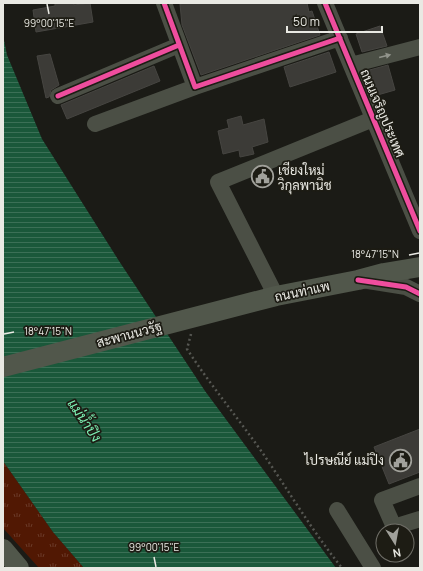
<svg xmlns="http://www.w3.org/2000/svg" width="423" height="571" viewBox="0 0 423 571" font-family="Manrope,Sarabun,sans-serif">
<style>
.grass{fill:url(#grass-tufts)}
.water{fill:url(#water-rules)}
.building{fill:#3c3b37;stroke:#464541}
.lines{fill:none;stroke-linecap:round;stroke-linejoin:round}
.path{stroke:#565752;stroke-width:2.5;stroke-dasharray:2 3;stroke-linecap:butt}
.minor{stroke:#4b4f45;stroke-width:16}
.major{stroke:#51574b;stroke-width:20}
.cycleway-casing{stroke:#1d1c14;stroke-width:8}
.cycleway{stroke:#ef4d9e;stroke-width:5}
.oneway{fill:#92948c}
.ticks{fill:none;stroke:#e9e9e3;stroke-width:1.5}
.labels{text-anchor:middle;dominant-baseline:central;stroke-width:3.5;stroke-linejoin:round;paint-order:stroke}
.street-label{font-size:13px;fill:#e9e9e3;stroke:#1d1c14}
.poi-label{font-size:13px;fill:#e9e9e3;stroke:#1d1c14;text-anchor:start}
.water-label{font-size:14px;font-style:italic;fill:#7cf0b3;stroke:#1d1c14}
.ticks-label{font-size:10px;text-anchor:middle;fill:#e9e9e3;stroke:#1d1c14;stroke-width:3.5;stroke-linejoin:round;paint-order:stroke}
</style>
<defs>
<pattern id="grass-tufts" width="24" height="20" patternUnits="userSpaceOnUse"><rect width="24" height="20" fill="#511803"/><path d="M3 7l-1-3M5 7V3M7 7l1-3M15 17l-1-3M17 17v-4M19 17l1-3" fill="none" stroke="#6a3a28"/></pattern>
<pattern id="water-rules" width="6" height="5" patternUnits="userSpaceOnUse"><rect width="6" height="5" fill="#1a583a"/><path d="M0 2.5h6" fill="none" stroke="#3b7056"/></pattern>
</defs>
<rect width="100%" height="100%" fill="#1b1b16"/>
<path class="grass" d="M3,461l50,71 31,36h-45l-36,-40z"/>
<path class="water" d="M3,35l4,20 35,84 77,122 86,130 131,177h-252l-31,-36 -50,-71z"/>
<path class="building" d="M55,3h19v2l16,-2 3,19 -57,10 -3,-22 22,-4z
M186,3h121l2,9 3,-1 8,24 -119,40 -19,-50 -2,-21z
M380,26l7,20 -25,6 -6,-18z
M329,52l7,20 -46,15 -6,-20z
M50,54l9,31 -8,5 -2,7 -3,1 -9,-42z
M388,65l7,25 -21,6 -8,-25z
M154,66l6,15 -93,38 -6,-14z
M241,116l2,9 21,-6 4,23 -16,5 2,7 -14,3 -1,-7 -16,4 -5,-23 11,-3 -2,-8z
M420,429v43l-31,12 -15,-37z"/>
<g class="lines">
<path class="path" d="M191,334l-4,15c24,37 52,70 77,106 26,38 49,77 78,113"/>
<path class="minor" d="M164,3l31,84 145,-49
M325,3l95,228
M351,65l69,-18
M58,96l121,-51
M95,124l100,-37
M362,280l44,7 14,7
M276,296l-58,-114 155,-63
M420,486l-38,14 12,27 26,-8
M337,510l36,58"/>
<path class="major" d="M3,367l273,-71 82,-16 26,-7 36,-6
M3,549l16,19"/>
<defs>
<path id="cycleway" d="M164,3l31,84 145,-49
M325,3l95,228
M58,96l121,-51
M358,280l48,7 14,7"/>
</defs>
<use href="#cycleway" class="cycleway-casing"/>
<use href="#cycleway" class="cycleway"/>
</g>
<defs><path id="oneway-solid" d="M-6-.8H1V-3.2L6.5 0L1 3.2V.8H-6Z"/></defs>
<use class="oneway" href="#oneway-solid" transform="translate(385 56) rotate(-14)"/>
<path class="ticks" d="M47,4l2,10M409,255l10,-2M4,334l10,-2M154,557l2,10"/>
<defs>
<symbol id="civic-ring" viewBox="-11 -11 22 22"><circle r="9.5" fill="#1d1c14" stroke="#a1a19b" stroke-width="1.5"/><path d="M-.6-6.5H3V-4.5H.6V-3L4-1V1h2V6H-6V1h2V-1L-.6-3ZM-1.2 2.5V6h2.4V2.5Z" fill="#a1a19b"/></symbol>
</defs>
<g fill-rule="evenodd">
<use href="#civic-ring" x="250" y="164" width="25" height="25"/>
<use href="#civic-ring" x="388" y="448" width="25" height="25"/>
</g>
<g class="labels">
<g class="street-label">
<text transform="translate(383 113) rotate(67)">ถนนเจริญประเทศ</text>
<text transform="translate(302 291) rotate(-12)">ถนนท่าแพ</text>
<text transform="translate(129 334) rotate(-15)">สะพานนวรัฐ</text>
</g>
<g class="poi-label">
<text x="278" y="170">เชียงใหม่<tspan x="278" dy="15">วิกุลพานิช</tspan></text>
<text x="384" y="460" text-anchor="end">ไปรษณีย์ แม่ปิง</text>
</g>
<g class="water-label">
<text transform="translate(85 420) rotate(56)">แม่น้ำปิง</text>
</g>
</g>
<g class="ticks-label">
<text x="49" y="27">99°00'15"E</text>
<text x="375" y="258">18°47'15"N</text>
<text x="48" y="335">18°47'15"N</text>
<text x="154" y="551">99°00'15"E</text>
</g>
<rect width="423" height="571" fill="none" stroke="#e9e9e3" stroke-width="8"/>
<g transform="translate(395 543) rotate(169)"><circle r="19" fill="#1d1c14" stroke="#6f6e67"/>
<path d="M0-3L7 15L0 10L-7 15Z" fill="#a1a19b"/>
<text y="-6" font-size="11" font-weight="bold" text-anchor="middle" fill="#e9e9e3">N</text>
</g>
<path d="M287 26v6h95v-6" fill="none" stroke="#e9e9e3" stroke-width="2"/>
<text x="293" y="26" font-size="12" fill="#e9e9e3" stroke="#1d1c14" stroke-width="3" paint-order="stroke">50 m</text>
</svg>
